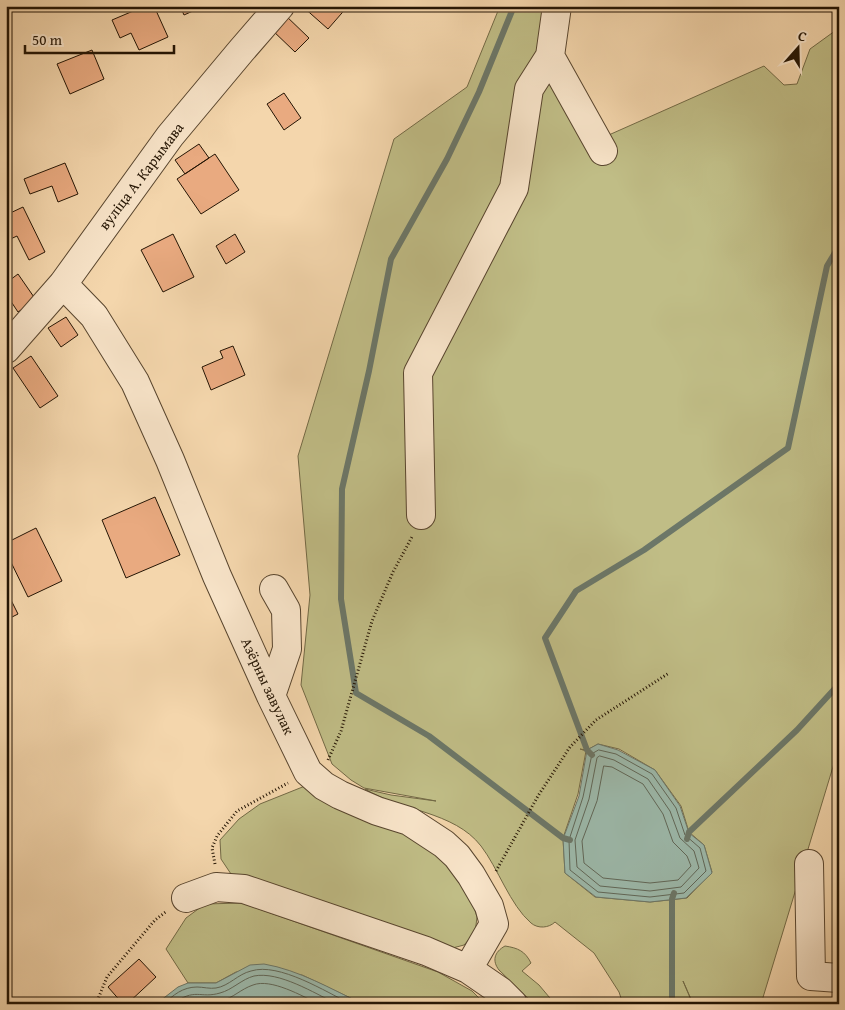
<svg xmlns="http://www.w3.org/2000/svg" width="845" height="1010" viewBox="0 0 845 1010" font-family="'Gentium Book Plus',serif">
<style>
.green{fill:#c0bd86;stroke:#726945;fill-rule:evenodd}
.water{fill:#9cb9ab;stroke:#6c7768}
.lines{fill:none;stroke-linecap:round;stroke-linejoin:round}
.shore{stroke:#606758;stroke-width:1}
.stream{stroke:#6c7768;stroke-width:6}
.building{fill:#e9aa80;stroke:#241504}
.minor-casing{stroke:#58452e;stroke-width:30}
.path{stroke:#241504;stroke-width:3;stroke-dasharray:1 2.5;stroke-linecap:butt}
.minor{stroke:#f8e4c9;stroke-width:28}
.labels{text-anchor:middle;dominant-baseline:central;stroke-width:4;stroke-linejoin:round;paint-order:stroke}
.street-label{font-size:15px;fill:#241504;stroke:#f8e4c9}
</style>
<rect width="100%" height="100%" fill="#f4d6ac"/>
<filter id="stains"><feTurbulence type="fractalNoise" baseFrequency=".004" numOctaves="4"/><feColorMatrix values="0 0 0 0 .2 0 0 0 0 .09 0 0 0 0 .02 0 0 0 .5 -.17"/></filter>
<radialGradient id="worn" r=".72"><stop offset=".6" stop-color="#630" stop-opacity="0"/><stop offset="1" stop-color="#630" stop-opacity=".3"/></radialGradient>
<path class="green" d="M500,6h48l-5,47 -23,29 -19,96 48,-112 44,76 171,-76 20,19 13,-1 13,-35 29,-21v719l-78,257h-71l1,-5 -8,-18 8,19 -1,4h-67l-4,-12 -25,-39 -39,-31c-6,6 -17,7 -24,1 -21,-18 -33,-55 -50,-77 -27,-35 -81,-35 -116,-57l26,6 45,6 -72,-13 -13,-8 -19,-16 -31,-79 9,-90 -12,-139 96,-317 73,-52zM598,744l21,5 36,21 26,36 8,26 15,13 8,27 -25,26 -37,4 -55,-5 -30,-24 -2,-35 15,-44 8,-43 -6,-2 7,1z
M305,786l116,51 27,23 22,34 7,23 -2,16 -11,12 -19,5 -214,-76 -10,-15 -1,-19 19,-21 21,-15z
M242,903l196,69 34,19 13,13h-122l-61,-29 -66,-3 -20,11h-28l-22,-34 20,-31 19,-14z
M505,946c13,2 20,5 26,17l-9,8 17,14 16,19h-21l-35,-34c-7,-9 -5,-18 6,-24z"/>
<path class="water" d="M598,744l20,6 37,20 25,36 9,27 15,12 8,28 -26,25 -36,4 -54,-5 -31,-24 -2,-34 16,-43 8,-46z
M264,964c35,6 67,25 99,40h-207l22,-17 10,-4h28l34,-18z"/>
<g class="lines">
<path class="shore" d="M599,750l17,4 36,20 24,34 9,27 15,13 6,23 -22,22 -34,4 -52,-5 -28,-22 -1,-30 14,-43 9,-43z
M600,756l14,4 34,19 22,32 10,27 14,13 5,17 -18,19 -31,4 -50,-5 -23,-19 -2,-27 14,-41 8,-41z
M604,766l8,1 31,17 20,30 10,28 14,14 4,10 -13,14 -28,3 -47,-5 -19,-15 -2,-22 15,-40z
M164,1004c9,-9 19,-17 33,-17 6,0 13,2 19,1 13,-2 22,-14 35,-17 28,-9 75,21 100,33
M173,1004c22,-17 27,-5 47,-11 12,-3 22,-14 34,-17 25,-5 60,17 83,28
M186,1004c11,-5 23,0 35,-3 12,-3 20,-12 32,-16 18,-7 49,11 66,19"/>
<path class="stream" d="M514,6l-35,86 -32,67 -56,100 -22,112 -27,118 -1,110 15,94 73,43 134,102 7,2
M592,755l-5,-5 -42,-112 31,-47 68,-41 144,-102 39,-182 12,-20
M687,839l2,-7 108,-102 42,-46
M672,1004v-105l2,-6"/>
</g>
<path class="building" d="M145,6h9l14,31 -29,13 -8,-17 -11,5 -8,-18z
M180,6h24l-20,9z
M302,6h46l-20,23z
M284,14l25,24 -14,14 -25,-24z
M92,50l12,29 -34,15 -13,-30z
M284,93l17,25 -17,12 -17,-26z
M199,144l10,14 -24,16 -10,-14z
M215,154l24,36 -38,24 -24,-35z
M65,163l13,31 -20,8 -6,-16 -22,8 -6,-15z
M23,207l22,45 -16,8 -12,-24 -11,5v-26z
M173,234l21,43 -31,15 -22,-42z
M235,234l10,18 -19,12 -10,-18z
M18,274l18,26 -18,12 -12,-18v-11z
M66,317l12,18 -17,12 -13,-19z
M233,346l12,29 -34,15 -9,-23 21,-9 -3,-7z
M31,356l27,40 -18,12 -27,-40z
M155,497l25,58 -54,23 -24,-58z
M36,528l26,53 -34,16 -22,-45v-9z
M6,590l12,24 -12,6z
M139,959l17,18 -29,27h-4l-15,-17z"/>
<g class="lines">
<defs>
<path id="minor" d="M550,56l53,95
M63,284l31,32 41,66 35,78 47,116 54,120 37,76 16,14 16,9 37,16 32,10 35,23 13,12 14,19 18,31 5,18 -26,45 32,22 13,13
M6,349l57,-65 107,-148 71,-85 39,-45
M421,515l-3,-142 96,-185 15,-99 21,-33 7,-50
M271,696l16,-47 -1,-39 -12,-21
M809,864l2,112 28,2
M186,898l30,-11 28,2 182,62 42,18"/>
</defs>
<use href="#minor" class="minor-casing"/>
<path class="path" d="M328,760l13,-29 31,-110 21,-49 20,-37
M215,864l-3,-16 5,-12 20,-25 51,-28
M496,871l42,-75 32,-49 26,-27 73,-47
M96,1004l11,-27 48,-57 12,-9"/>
<use href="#minor" class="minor"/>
</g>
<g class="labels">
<g class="street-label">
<text transform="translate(141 176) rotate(-53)">вуліца А. Карымава</text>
<text transform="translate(268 686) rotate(65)">Азёрны завулак</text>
</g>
</g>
<rect width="845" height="1010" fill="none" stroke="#f4d6ac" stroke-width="25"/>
<rect x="8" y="8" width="830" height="995" fill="none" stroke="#241504" stroke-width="2.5"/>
<rect x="12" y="12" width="820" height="985" fill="none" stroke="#241504"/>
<g transform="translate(798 48) rotate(20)" stroke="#f8e4c9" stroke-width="4" paint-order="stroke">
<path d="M0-4L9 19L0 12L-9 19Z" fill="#241504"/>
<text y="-8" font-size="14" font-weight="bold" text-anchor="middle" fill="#241504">С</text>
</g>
<path d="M25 45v8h149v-8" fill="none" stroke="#241504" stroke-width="2.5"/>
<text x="32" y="45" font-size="15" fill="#241504" stroke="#f8e4c9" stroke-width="4" paint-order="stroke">50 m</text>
<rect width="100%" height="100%" filter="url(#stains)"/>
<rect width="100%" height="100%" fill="url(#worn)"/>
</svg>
